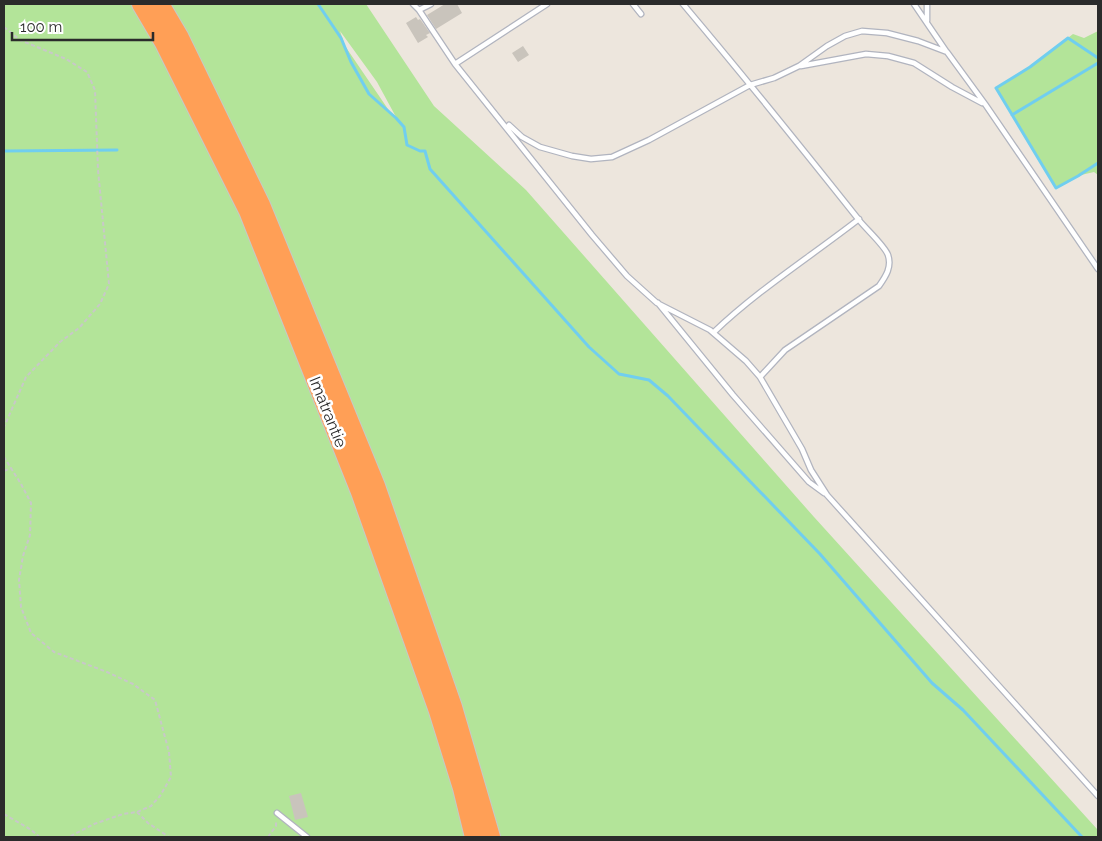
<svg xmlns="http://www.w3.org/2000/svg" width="1102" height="841" viewBox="0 0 1102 841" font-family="Raleway,sans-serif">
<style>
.green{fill:#b3e499;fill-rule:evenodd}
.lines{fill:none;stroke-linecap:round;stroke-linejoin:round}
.stream{stroke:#70ceef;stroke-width:3}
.building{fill:#c9c4bc}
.lane-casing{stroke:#b1b4bf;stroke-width:7}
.highway-casing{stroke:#c8c8c8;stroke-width:20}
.path{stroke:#c8c8c8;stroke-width:2;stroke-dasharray:4 2.5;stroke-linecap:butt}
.lane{stroke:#fff;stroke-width:4.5}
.highway{stroke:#ff9f56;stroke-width:18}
.labels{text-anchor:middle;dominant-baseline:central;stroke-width:5;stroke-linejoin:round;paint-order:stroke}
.street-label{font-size:16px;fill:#2b2b2b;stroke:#fff}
</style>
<rect width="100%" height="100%" fill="#ede6dd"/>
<path class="green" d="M4,4h362l68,102 92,84 288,327 283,312 1,8h-1094zM340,31l37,51 19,35 -6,-5 -45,-66z
M1098,31v144l-4,-3 -13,3 -25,13 -60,-100 34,-21 43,-33 11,4z"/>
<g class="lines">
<path class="stream" d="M318,4l23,34 10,24 18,32 27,24 8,9 3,18 13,6h5l5,18 159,178 30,27 30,6 19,16 152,158 112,129 31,27 119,127
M1098,58l-30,-20 -38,29 -34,21 60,100 22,-12 20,-13
M1012,115l86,-52
M4,151l113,-1"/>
</g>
<path class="building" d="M445,4h12l5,9 -26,16 -9,-14z
M416,17l2,3 2,-1 10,14 -4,2 2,2 -10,6 -12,-20z
M523,46l6,9 -11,7 -6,-9z
M301,793l7,24 -13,3 -6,-24z"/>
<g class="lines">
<defs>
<path id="lane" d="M413,4l6,6 36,54 137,171 35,41 30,27 53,27 36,31 14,16 42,72 9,21 16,25 271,301
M633,4l8,10
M683,4c60,71 118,143 176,216 6,8 26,26 29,35 4,12 -2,21 -9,31l-94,64 -25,27
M914,4l32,47
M419,10l12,-6
M927,21v-17
M455,64l92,-60
M801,66l65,-12 22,2 26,7 38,24 30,16
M509,125l13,12 18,10 32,9 19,3 21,-2 37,-17 101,-55 24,-7 25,-12 28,-20 18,-10 17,-5 25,2 31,8 29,11 38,52 113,165
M658,303l75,92 76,87 15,11
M714,332c44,-42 96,-75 145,-113
M277,813l30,24"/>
<path id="highway" d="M141,4l23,39 84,168 112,281 78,219 24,77 12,49
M160,4l19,32 82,169 115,281 77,221 38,130"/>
</defs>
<use href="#lane" class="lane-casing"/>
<use href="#highway" class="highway-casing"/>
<path class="path" d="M4,27l16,13 46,19 21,13 8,18 3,80 11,114 -9,20 -21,24 -19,14 -34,35 -22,50
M4,437v20l17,27 10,19 -1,32 -7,21 -4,24 2,27 10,26 23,19 53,20 26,12 22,16 14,52 2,25 -11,19 -9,10 -14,6 -14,2 -29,10 -25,13
M4,471l7,-3
M137,812l11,11 21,14
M4,814c12,8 26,13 35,23
M268,837l8,-11v-4"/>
<use href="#lane" class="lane"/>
<use href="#highway" class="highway"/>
</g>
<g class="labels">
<g class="street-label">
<text transform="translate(328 412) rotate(68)">Imatrantie</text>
</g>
</g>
<rect width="1102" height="841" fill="none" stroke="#2b2b2b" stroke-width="10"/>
<path d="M12 32v8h141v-8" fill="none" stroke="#2b2b2b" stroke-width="2.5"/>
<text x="20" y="32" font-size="15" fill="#2b2b2b" stroke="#ffffff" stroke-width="4" paint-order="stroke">100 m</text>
</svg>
